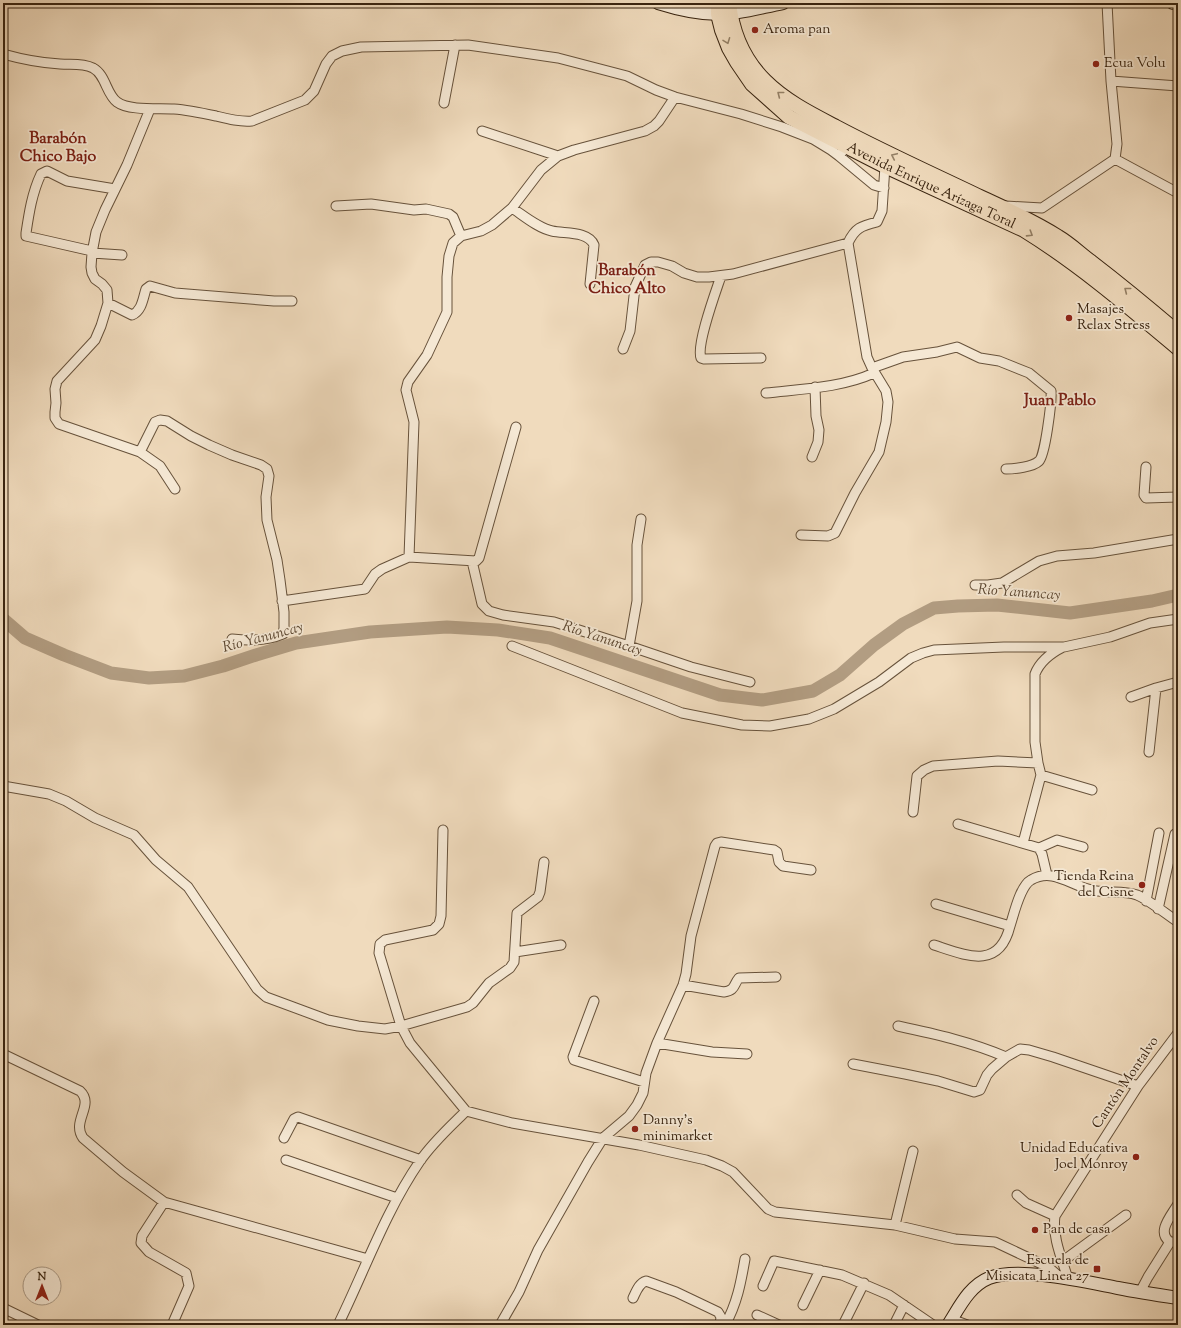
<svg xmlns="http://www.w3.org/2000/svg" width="1181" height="1328" viewBox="0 0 1181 1328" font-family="'Sorts Mill Goudy',serif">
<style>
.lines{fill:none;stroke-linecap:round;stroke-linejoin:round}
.river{stroke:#b29d82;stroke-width:13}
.street-casing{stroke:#67523b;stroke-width:11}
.secondary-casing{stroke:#392410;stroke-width:14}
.primary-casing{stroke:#392410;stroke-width:16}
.street{stroke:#f5e8d4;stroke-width:9}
.secondary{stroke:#f5e8d4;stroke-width:12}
.primary{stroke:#f0dbbd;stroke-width:14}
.oneway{stroke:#948066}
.poi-dot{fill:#8f2418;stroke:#f5e8d4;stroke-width:1.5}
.labels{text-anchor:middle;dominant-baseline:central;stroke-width:3.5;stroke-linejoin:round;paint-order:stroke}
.poi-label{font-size:14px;fill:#392410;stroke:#f5e8d4;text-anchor:start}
.street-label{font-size:14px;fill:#392410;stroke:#f5e8d4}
.water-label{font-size:15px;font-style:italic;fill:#5d4832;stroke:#f5e8d4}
.quarter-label{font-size:16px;font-weight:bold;fill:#7a1f14;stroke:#f5e8d4}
</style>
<rect width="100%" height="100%" fill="#f0dbbd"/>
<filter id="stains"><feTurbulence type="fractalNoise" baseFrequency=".005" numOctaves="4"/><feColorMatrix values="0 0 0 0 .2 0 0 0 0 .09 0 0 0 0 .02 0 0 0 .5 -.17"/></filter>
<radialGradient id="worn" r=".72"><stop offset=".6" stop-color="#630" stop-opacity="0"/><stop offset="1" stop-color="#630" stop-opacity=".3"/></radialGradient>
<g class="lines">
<path class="river" d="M3,619l22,19 39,17 47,18 38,5 35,-2 39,-10 33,-11 40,-12 74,-11 77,-5 51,3 52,8 170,57 42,5 51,-9 27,-16 34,-30 29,-21 31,-16 24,-2 39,-1 73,8 82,-12 26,-6"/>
<defs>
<path id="street" d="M3,54c18,5 38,9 57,10 11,1 22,-1 33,4 13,7 13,26 24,34 12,9 42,6 57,7 14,1 28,4 42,7 12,3 23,6 36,5l53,-21 9,-9 12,-27 6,-8 10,-5 19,-4 107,-2 90,13 69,18 29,14 19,7 66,17 41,13 31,12 18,11 8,6 10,-13
M1111,81l67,5
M444,103l11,-58
M150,109l-23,56 -22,45 -9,22 -4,21 -1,14 1,6 3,6 7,5 5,6 1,13 -7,23 -6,14 -38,41 -2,8 1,14 -1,9v6l4,6 81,28 20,14 15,23
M482,131l76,25
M839,156l35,29 10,3
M1115,159l63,34
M336,206l35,-2 43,6 12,-1 23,5 4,3 8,19
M1006,206l36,2 73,-49 2,-15 -6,-63 -4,-78
M512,208c12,8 26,20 40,23 13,3 36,0 42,14l-4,39
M92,251l-66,-15v-3c3,-20 6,-40 15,-59l6,-3 20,10 48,8
M92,253l30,2
M721,276c-5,15 -25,69 -20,82l3,1 57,-1
M108,303l24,12c10,-4 11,-17 14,-26l4,-3 25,7 99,8h18
M623,349l7,-18 5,-44 10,-22 6,-3h7l14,4 12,7 13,4h12l24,-3 115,-31
M872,368l31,-11 34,-5 20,-5 23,11 19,3 30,12 22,18c1,10 -6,65 -12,70 -6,6 -25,8 -33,8
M766,393c35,-4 75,-5 108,-20
M140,452l15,-30 5,-2 7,1 24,15 18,9 23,10 29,10 6,4 2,7 -3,21 1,23 10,40 3,20 4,32v16l-1,6c-16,7 -34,7 -51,5
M812,457l6,-15 1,-12 -3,-14 -1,-29
M1146,467l-2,28 2,3 32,-1
M801,535l27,1 7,-3 20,-40 24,-41 7,-30 2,-20 -2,-11 -14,-23 -5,-11 -19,-114c7,-15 13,-17 29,-21l5,-11 3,-45
M409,557l67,4 3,-3 37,-131
M472,561l10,43 7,7 14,4 51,7 75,24 62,21 59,15
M975,585h13l14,-2 37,-22 18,-5 37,-3 84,-14
M282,601l83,-12 10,-15 7,-5 27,-12 5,-135 -8,-32 2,-8 19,-27 20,-43v-35l2,-21 4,-13 8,-7 20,-5 11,-6 20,-17 29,-38 17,-14 16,-6 71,-19 9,-5 5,-5 16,-24
M512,646l170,67 60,12 28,1 39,-7 25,-10 45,-27 32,-24 12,-5 11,-3 70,-3h60l46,-10 40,-14 28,-4
M629,646l8,-45v-56l4,-26
M1131,697l25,-9 22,-6
M1149,752l7,-64
M1038,763l-3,-21v-68c5,-13 16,-21 28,-27
M1041,775l51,15
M3,786l46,8 17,7 29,17 39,17 22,25 32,27 69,102 9,8 62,23 30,6 27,3 16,-3 66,-19 6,-4 16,-20 21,-15 4,-6 3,-49 21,-16 2,-5 4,-30
M913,812l4,-36 7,-6 9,-4 65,-5 40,2 3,12 -18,68
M958,824l81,24 3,6 5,21
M443,830l-2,86 -2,8 -6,6 -48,10 -5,4 -1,9 22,73 9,17 56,68 46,12 127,22 67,15 16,6 11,6 35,37 7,3 120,13 60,14 40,3 53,25 13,11
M1039,848l18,-8 26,7
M1146,901l13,-68
M936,904l74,22c4,-12 10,-40 21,-46 22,-13 40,6 61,10 15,4 30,0 45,5 12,5 29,19 41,27
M1158,909l17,-75
M934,945c31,10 65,26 76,-19
M515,952l46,-7
M683,985l41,7c12,-2 9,-7 15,-14l37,-1
M594,1001l-21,56 1,3 70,22
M898,1026c37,8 73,16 108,31
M657,1043l55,9 35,2
M3,1054l77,37c15,14 -9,30 3,47l40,34 41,30 -22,34 -1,7 8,9 37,21 3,13 -17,39
M853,1064l52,10 33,7 36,11 6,-2 7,-15 5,-6 14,-12 14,-8 9,1 24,7 85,29
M284,1138l10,-19 4,-2 123,43
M286,1160l111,38
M1017,1195l9,8 29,13
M164,1202l204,57
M1178,1204c-7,12 -22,28 -8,38h8
M895,1225l18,-74
M1063,1261l63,-46
M1068,1279c-6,-20 -16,-42 -13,-63l83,-130 40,-53
M763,1286l11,-25 68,14 47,20 44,30
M1140,1292l8,-15 22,-35
M633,1298c3,-6 6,-15 13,-17l30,11 42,20 3,5 -1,8
M803,1305l17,-35
M3,1308l35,17
M757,1315l22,10
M951,1319l16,6
M338,1325c27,-55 47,-113 82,-164 13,-19 30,-34 46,-50
M500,1325l19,-33 19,-42 50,-88 15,-24 26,-22 8,-11 6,-12 3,-20 11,-30 26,-58 3,-11 5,-38 24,-90 2,-3 4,-1 53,8 3,2 2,10 4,4 28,4
M725,1325c12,-21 16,-43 20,-66
M843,1325l21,-42
M894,1325l10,-20"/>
<path id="secondary" d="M658,3c19,6 40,11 61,11 21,0 43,-7 64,-11
M1173,3l5,1
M948,1325c11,-17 21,-39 41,-47 29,-12 97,4 129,10 20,4 40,7 60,10"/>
<g id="primary">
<path id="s1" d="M718,3v11l4,16 7,18 8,14 15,22 37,33 96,49 139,64c55,34 104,76 154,118"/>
<path d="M729,3c3,29 15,57 36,78 20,20 46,33 71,46 47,25 96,47 144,70 26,12 53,24 78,40 12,7 22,17 33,25 30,23 59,47 87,71"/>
</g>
</defs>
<use href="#street" class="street-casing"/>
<use href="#secondary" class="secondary-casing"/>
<use href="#primary" class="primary-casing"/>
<use href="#street" class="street"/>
<use href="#secondary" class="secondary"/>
<use href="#primary" class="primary"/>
</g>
<defs><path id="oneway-chevron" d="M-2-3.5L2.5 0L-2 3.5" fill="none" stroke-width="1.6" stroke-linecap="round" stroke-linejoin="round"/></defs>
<g class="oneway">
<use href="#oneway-chevron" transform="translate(727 41) rotate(69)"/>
<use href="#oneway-chevron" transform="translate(780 94) rotate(-142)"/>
<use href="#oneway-chevron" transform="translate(894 156) rotate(-155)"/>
<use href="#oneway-chevron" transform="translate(1030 234) rotate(32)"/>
<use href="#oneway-chevron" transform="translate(1127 290) rotate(-142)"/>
</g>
<g class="poi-dot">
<circle cx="755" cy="30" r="4"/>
<circle cx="1096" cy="64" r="4"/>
<circle cx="1069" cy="318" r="4"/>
<circle cx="1142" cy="885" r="4"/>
<circle cx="635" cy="1129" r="4"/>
<circle cx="1136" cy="1157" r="4"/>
<circle cx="1035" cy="1230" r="4"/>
<rect x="1093" y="1265" width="8" height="8" rx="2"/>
</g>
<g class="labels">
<g class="poi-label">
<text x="763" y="30">Aroma pan</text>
<text x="1104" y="64">Ecua Volu</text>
<text x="1077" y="310">Masajes<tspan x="1077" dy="16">Relax Stress</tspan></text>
<text x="1134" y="877" text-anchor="end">Tienda Reina<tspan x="1134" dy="16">del Cisne</tspan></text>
<text x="643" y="1121">Danny's<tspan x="643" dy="16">minimarket</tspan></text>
<text x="1128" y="1149" text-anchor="end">Unidad Educativa<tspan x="1128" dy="16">Joel Monroy</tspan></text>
<text x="1043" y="1230">Pan de casa</text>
<text x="1089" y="1261" text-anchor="end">Escuela de<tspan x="1089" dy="16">Misicata Linea 27</tspan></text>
</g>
<g class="street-label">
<text stroke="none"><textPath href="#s1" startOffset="297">Avenida Enrique Arízaga Toral</textPath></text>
<text transform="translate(1126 1083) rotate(-56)">Cantón Montalvo</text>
</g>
<g class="water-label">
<text transform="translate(1019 593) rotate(4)">Río Yanuncay</text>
<text transform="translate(263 638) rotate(-15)">Río Yanuncay</text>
<text transform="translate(602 639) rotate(18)">Río Yanuncay</text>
</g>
<g class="quarter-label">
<text x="58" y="139">Barabón<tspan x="58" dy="18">Chico Bajo</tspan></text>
<text x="627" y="271">Barabón<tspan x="627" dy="18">Chico Alto</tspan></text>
<text x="1060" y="401">Juan Pablo</text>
</g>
</g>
<rect width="1181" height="1328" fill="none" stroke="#f0dbbd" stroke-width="16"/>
<rect x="4" y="4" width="1173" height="1320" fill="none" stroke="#392410" stroke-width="2"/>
<rect x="8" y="8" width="1165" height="1312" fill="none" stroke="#392410"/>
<g transform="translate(42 1286)"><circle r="19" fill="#f5e8d4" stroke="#aa9a86"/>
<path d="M0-3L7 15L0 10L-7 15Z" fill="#8f2418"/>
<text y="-6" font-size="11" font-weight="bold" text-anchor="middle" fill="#392410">N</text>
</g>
<rect width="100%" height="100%" filter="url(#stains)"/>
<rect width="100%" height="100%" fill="url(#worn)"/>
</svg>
